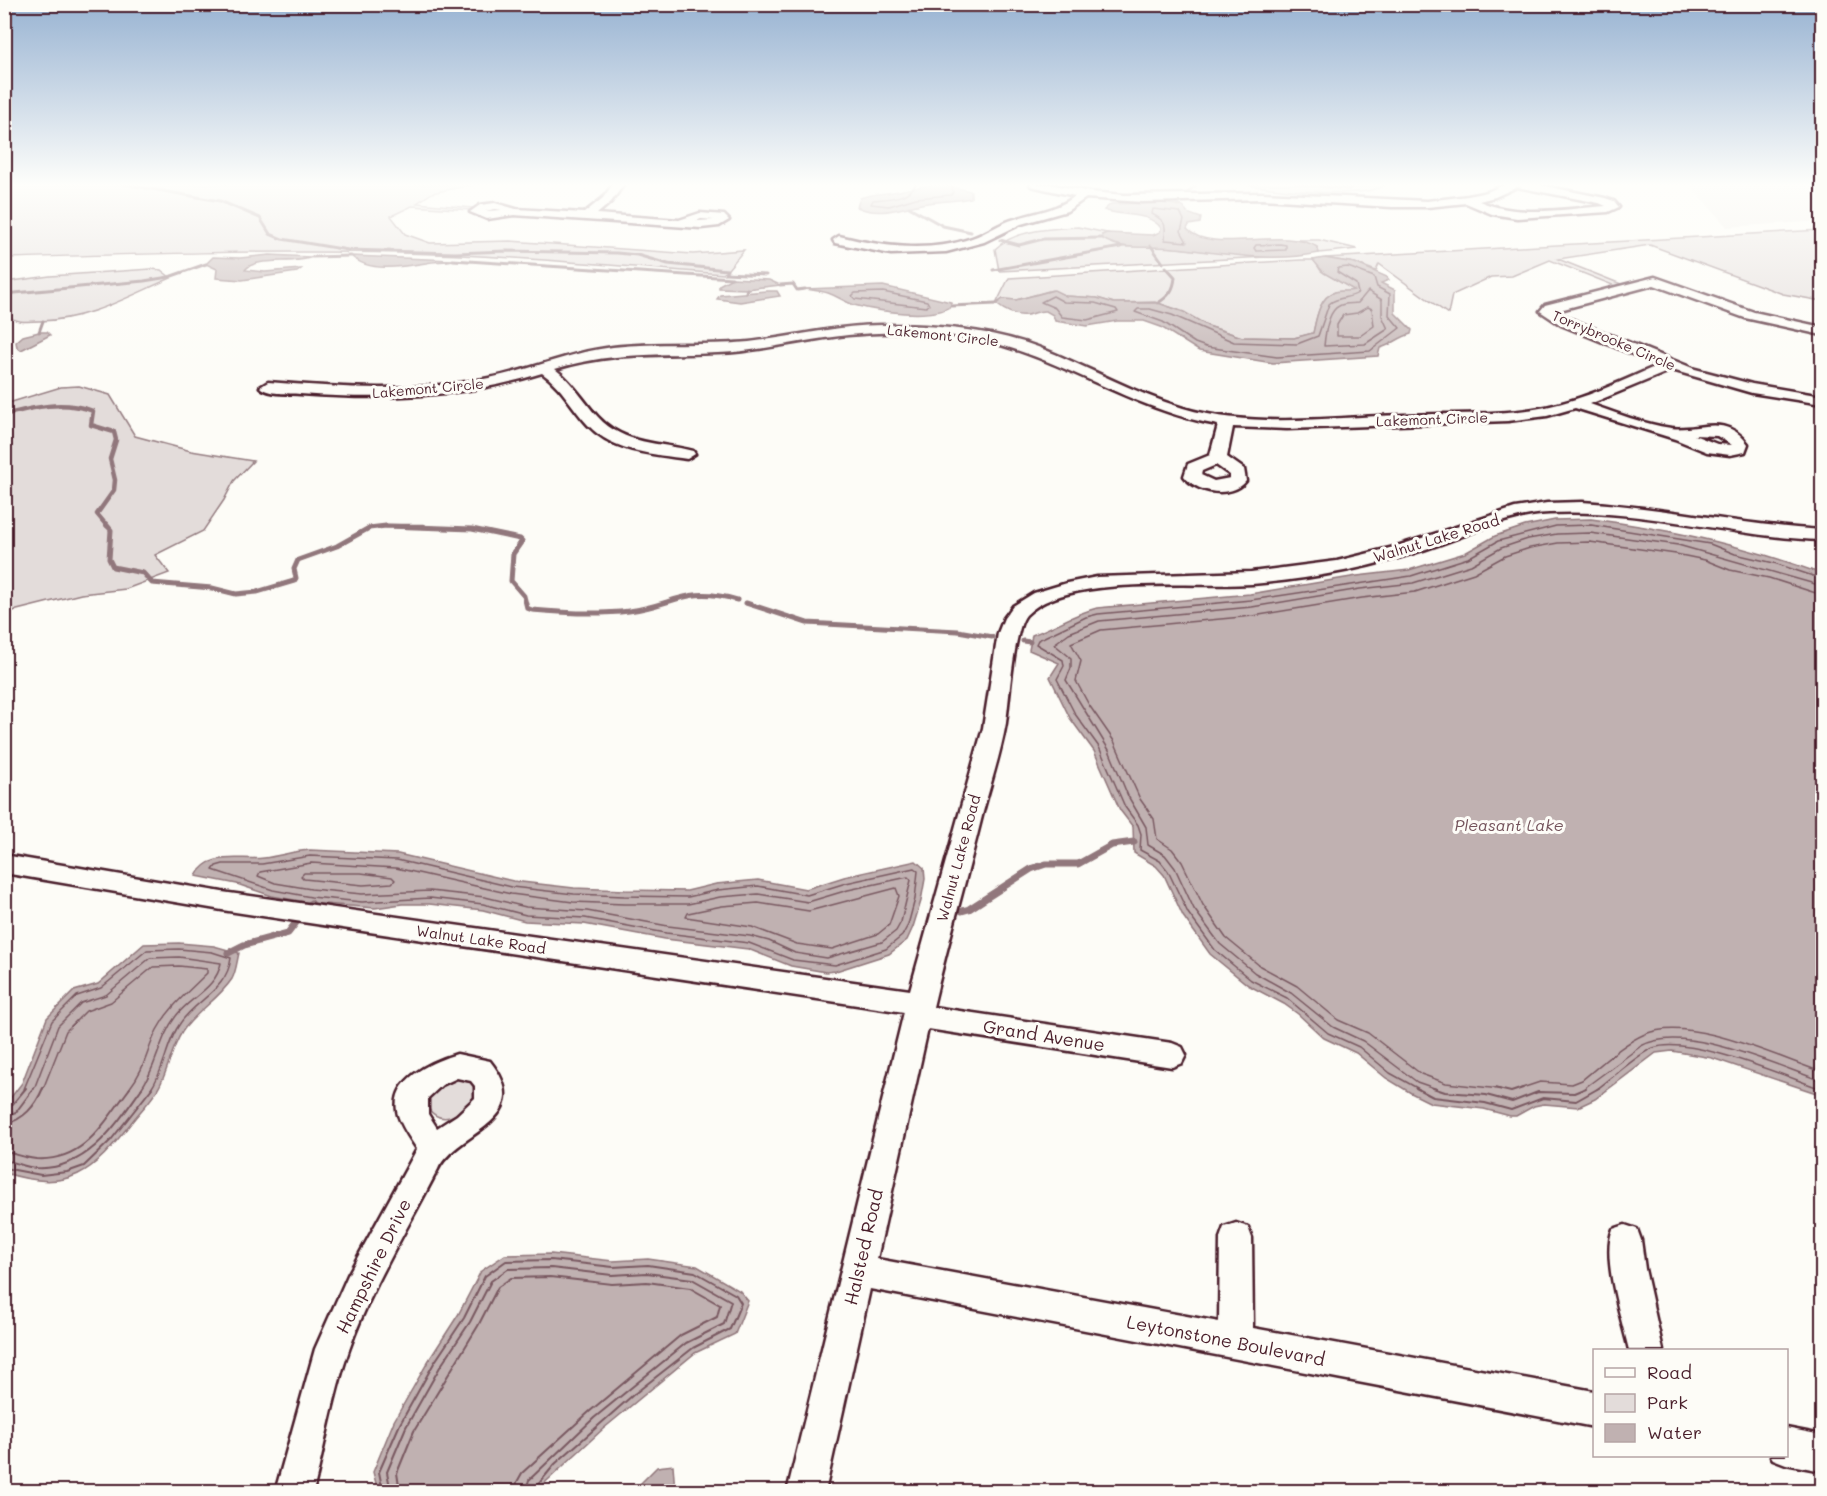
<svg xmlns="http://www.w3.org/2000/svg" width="1827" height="1496" viewBox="0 0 1827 1496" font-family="Mali,sans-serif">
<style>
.built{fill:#f0ece8}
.green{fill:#e3dcda;stroke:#967e82;stroke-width:1.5}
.water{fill:#c0b1b1;stroke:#91777b;stroke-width:1.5}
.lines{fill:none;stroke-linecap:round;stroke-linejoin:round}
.shore-far1{stroke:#795961;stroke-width:1.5}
.shore{stroke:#795961;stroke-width:2}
.stream-far3{stroke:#91777b;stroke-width:3}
.stream-far2{stroke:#91777b;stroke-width:4.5}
.stream-far1{stroke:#91777b;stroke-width:5}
.stream{stroke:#91777b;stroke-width:7}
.minor-casing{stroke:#4a1f2b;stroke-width:5}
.minor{fill:#fdfcf7;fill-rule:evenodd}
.labels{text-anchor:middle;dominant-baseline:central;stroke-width:6;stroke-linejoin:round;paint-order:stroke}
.far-street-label{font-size:14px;fill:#4a1f2b;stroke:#fdfcf7}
.street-label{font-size:15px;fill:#4a1f2b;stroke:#fdfcf7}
.water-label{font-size:16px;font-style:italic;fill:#73525a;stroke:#fdfcf7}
.near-street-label{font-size:18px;fill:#4a1f2b;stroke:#fdfcf7}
</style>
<rect width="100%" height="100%" fill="#fdfcf7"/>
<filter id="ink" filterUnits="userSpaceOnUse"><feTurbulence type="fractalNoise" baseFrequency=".0167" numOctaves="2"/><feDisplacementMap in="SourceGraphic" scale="12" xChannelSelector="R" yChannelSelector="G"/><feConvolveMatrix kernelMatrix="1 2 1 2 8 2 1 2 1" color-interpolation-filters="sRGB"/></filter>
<g filter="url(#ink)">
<path class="built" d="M1689,184h133v37l-95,6z"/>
<path class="green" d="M5,184h470l-43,9 -15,10 57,5 -3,2 -59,-4 -21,10 14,18 25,9 80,-2 183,13 51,-4 -20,24c-108,-8 -217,-19 -325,-21 -132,-3 -263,1 -394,5z
M1243,184h143c-21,17 -114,5 -143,0z
M1078,227l29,6 -5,2 19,12 36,-1 109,11 -267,14 -4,-22c21,-20 56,-20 83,-22z
M1822,230v71l-39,-7 -133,-49 -92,14 63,25 -6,2 -65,-26 -38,16 -21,1 -39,18 -4,19 -69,-50 -3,7 -21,-8 -30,-5z
M1295,240h24l38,9 -38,4 -2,-6z
M1301,260h13l7,11 33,19c-6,3 -12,0 -19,2 -16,5 -19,28 -22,41l-19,5 -52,-1 -34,-11 -32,-17 -21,-7 -41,1 -17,-5 -31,-2 -14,-6 -36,10 -13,-1 -7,5 13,-26z
M151,269l10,1 10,8c-44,19 -83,42 -131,43 -15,1 -24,2 -35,-7v-32l45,-6z
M79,386l31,9 25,41 56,15 62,10 -19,20 -10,19 -21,31 -48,24 14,18 -43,16 -45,5 -76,19v-209l56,-17z
M456,1078c17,1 21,9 18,24 -14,11 -32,26 -46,6 -1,-19 13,-23 28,-30z"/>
<path class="water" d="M942,185l29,6v7c-15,3 -29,3 -43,5 -25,3 -46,15 -71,4l3,-9c11,-4 21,-4 33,-6 17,-3 32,-8 49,-7z
M1111,204l49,-1 23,3 4,7 14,5 -1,5 -11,2 -2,4c24,26 96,-3 130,18l2,6c-48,10 -96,0 -144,-5 -23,-3 -51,4 -72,-9l-1,-4 5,-2 46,2 7,-3 1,-4c-12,-17 -40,-11 -57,-18z
M270,255l42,2c-16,8 -58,-1 -67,13l20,2 36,-3 -4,3 -55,8 -26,-2 1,-9 -11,-5 7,-7 27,1z
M351,256l102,4c-9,2 -18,1 -27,3 -24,4 -57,10 -75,-7z
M1324,258l31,5 32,14 2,3 -8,3 14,7v23l17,17 -1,4c-12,3 -19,11 -31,14l-2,8 -105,7 -74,-12 -38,-24 -17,-6h-27l-30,5 -32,-5 -2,-6 -7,-4c-8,-1 -11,3 -19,4 -12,2 -22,-4 -31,-11l7,-5 13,1 38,-10 12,6 31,2 17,5h44l26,9 24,14 34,11 52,1 19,-5c3,-13 6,-36 22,-41 6,-2 12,0 19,-2l-30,-17 -11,-13z
M732,278l37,2 11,5 -34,4 -27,-1v-3z
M883,286l68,16v4c-19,14 -75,5 -97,-1 -9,-3 -17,-9 -26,-12 -7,-2 -16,-3 -23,-4z
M766,291h11l3,5 -40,6 -23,-3 3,-4z
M39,332h8l3,3 -29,15 -4,-3 -1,-5 7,-6z
M1591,519c79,10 156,27 231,55v521l-110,-37 -40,-7 -16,2 -61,46 -17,8 -34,-3 -10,2 -18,10h-6l-26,-7 -53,-6 -20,-10 -25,-15 -30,-25 -32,-15 -26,-24 -14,-10 -36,-19 -38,-31 -27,-38 -19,-41 -8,-9 -22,-13 -1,-26 -13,-17 -26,-59 -24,-33 -20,-41 9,-14 -30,-13 3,-15c23,-8 41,-21 65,-27l153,-14 107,-18 52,-6 56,-17 30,-17 30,-10 30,-6z
M310,850l88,4 115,27 61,7 51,2 62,1 29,-7 42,-4 48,9 38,-12 72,-16 8,7 1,11 -4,22 -8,26 -6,13 -18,14 -53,17 -10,1 -35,-6 -43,-17 -83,-10 -81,-15 -59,-3 -42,-11 -54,-6h-27l-27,4 -64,-5 -39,-7 -35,-12 -41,-8c13,-26 45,-15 68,-18 16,-2 30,-7 46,-8z
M179,943l35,3 25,7c-2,8 -3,19 -7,26 -14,21 -37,33 -50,53 -10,16 -13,34 -21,51 -6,14 -20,27 -30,40 -39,50 -61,70 -126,50v-68l17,-22 25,-65 27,-27 24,-7 46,-40z
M551,1254l62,7 35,-2 49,7 43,25 8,10 -13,33 -40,19 -92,76 -67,62h-158l-5,-19 21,-51 35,-61 29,-45 23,-44 24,-16z
M673,1465l2,26h-42l24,-24z"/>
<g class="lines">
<path class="shore-far1" d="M916,184c-9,15 -27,14 -43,16l-2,4 18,2 27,-8 35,-3 2,-3 -2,-8
M1153,209l27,3 4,8 -3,11 6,11 -22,-2c1,-15 1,-19 -13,-26z
M1280,244l6,1v5l-30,1 -2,-3 2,-3z
M1348,267l26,10 3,10 13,7 -1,21 11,13 -30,23 -93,6 -71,-10 -11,-4 -32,-21 -28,-10 3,-3h12l22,6 62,27 63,2 21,-8 11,-32c9,-8 20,-5 29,-11l-2,-9 -19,-12 1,-4z
M1368,291l14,9v16l6,13 -23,15 -41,2c1,-11 4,-35 15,-40 5,-3 13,-2 19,-3z
M883,292l44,9 2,4 -3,2 -71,-8 -3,-3 3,-3z
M1053,296l11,6 31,1 21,6 2,3 -31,8 -25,-3 -7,-9 -14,-6z
M1368,307l4,2 2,17 -14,10h-23v-11l6,-10 14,-2z
M310,856l87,4 115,27 62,7 50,2 64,1 30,-7 40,-4 49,9 39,-12 68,-15 4,3 -3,28 -7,26 -6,11 -16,13 -51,16 -42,-5 -44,-17 -83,-10 -81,-15 -59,-3 -43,-11 -53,-6 -68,4 -51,-5 -38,-7 -60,-20 3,-4 7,-2h39z
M311,863l85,5 115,26 62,8 51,2h64l32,-7 38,-3 50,8 40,-12 60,-13 3,3 -10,42 -5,9 -14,11 -55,16 -32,-5 -26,-12 -19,-5 -82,-10 -81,-15 -61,-4 -41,-10 -55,-6 -68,3 -51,-5 -36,-6 -17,-7 2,-4z
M304,873h57l31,4 3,3 -3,3 -29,2 -59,-6 -3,-3z
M896,888l3,8 -10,29 -11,9 -46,15 -35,-5 -45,-17 -66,-10 2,-4 34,-7 36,-3 51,8z
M24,1089l28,-68 25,-25 24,-8 46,-38 32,-1 33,3 19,6c-4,32 -33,40 -50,64 -15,20 -16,47 -30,67
M34,1089l24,-63 23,-23 25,-8 44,-37 29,-1 42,6c-5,26 -31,34 -45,53 -17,22 -19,51 -35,73
M43,1089l23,-58 20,-20 25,-9 42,-35 26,-1 28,3v4c-18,18 -38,34 -50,57 -11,22 -11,37 -28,59
M1419,1089l-29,-16 -31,-26 -31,-14 -41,-35 -36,-18 -36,-30 -27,-37 -20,-42 -8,-10 -20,-11 1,-16 -3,-9 -13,-18 -26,-60 -24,-33 -18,-35 7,-13 -1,-6 -27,-16 2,-4 48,-23 12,-3 153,-14 160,-24 57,-18 30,-17 58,-15 35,-1 119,19 25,10 39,9 48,16
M1437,1089l-20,-7 -54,-41 -30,-14 -42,-34 -36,-20 -35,-29 -26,-35 -19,-41 -10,-13 -17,-10 -2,-18 -18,-31 -19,-46 -43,-70 5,-12v-10l-17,-14 15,-11 30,-12 153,-14 108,-18 53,-6 58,-18 30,-17 27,-9 29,-5 33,-1 88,12 144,41
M1500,1089l-54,-6 -25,-9 -53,-41 -30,-13 -41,-34 -37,-20 -34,-28 -23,-33 -21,-43 -10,-13 -15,-10 -3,-20 -14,-20 -26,-58 -25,-36 -13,-24 5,-20 -10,-18 30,-13 152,-14 109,-18 53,-6 59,-19 31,-17 25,-8 28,-5 32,-1 86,12 29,6 25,10 39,8 53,17
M1519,1089l21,-7 32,2 10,-4c20,-16 40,-36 63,-46 45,-19 132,23 177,38
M1583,1089l58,-43c43,-24 136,20 181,35
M1597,1089c14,-10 42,-36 56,-41 37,-13 131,28 169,41"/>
<path class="shore" d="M1416,1088l17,9 52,6 26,7 32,-12 33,3 23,-13
M1433,1088l12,4 41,3 26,7 26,-10 36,1 12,-5
M1494,1088l17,4 12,-4
M1818,1088l4,1
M4,1108l7,-2 15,-18
M4,1116l12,-4 18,-24
M4,1125c20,-6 31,-18 39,-37
M4,1151c10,3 21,7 32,8 49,3 68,-37 94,-71
M4,1160c11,2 21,7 32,8 51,3 80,-43 106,-80
M4,1168l37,7 26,-3 17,-6 27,-26 41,-52
M383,1492l-4,-20 21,-48 34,-61 30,-45 21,-42 21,-15 45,-1 62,7 35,-2 47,7 41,23 5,8 -11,26 -37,19 -60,47 -78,69 -23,28
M391,1492l-4,-20 19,-45 34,-60 30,-45 21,-41 17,-12 43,-1 61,7 35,-2 45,6 39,22 -7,23 -38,19 -92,75 -65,62 -4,12
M400,1492l-3,-19 17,-42 64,-105 20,-39 13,-9 39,-1 62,7 35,-2 43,6 30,17 -3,12 -36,18 -92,77 -67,61 -5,9 -1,10"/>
<path class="stream-far3" d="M123,184l97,17 40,17 10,16 12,5 66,11 107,3 51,-2 111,2 20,2 31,9 59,6
M1297,184l52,5 6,-5
M1187,193l10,-9
M1177,205l3,-3
M909,207l34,19 28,6
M1000,240l19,5 24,-6 59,-1
M1151,246l12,17
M312,257l39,-1
M453,260l279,18
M993,270l128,-23
M725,273l41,2
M780,285l13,-1 4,6 8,-1
M746,292l1,-3
M4,294l140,-13 25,-4 37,-13
M1158,303c11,-7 16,-13 17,-26l-9,-10
M951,306l45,-2
M39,332l4,-11"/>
<path class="stream-far2" d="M4,415c30,-8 59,-15 89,-4l-2,14 23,7 2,8 -6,19 5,21 -1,10 -17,24 10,12
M386,526h38"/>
<path class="stream-far1" d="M106,524l5,6 -2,29 4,8 30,6 9,10 60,5 24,6 21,-2 37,-11 2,-3 -2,-9 4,-9 39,-14 32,-18 17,-2 86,3 48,10 2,2 -9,13 -2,27 13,15 3,12 5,2c32,3 65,5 97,1 46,-6 57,-26 108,-11
M746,603l61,20 151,8 34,6
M1023,641l7,1"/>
<path class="stream" d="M962,911l7,-2 62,-40 15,-5h32l34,-19 22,-3
M228,953l16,-8 44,-12 23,-30"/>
<defs>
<path id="minor" d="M613,184h11l-13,18 -14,12 82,6 21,-7 24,2 5,5 -10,6 -18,2 -187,-13 -27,4 -17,-7 10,-7 15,-2 21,6 68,4 19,-15zM495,209l7,1 -17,1zM701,219l13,1 -18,1z
M1030,184h19l42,8 34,3 137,-2 165,8 41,-5 19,-4 19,-8h29l70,14 9,3 5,6 -11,5 -91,6 -25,-4 -26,-11 -39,4h-35l-130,-8 -120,3 -56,-4 -19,13 -46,13 -37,18 -38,10 -55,2 -56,-11 -2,-3 6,-4c44,11 90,17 133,2 15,-5 28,-15 43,-19 21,-7 43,-9 60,-23l-44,-10zM1517,187l82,16 7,3c-43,3 -87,12 -127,-5l16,-4z
M1655,277l99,35 68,15v8l-77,-17 -91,-33 -98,26 15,8 124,50 57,15 70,12v8l-70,-11 -80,-23 -82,34c26,9 53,20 81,24 27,4 54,-16 77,16l-3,8 -15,3 -23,-3 -32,-13 -100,-31 -28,8 -39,5 -221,8 -54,-2 -6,30 17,12 2,12c-14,18 -50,12 -62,-5l4,-12 22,-9 8,-30c-77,-13 -142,-58 -217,-80 -45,-13 -107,-15 -153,-10 -38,4 -75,13 -113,17 -65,5 -114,-3 -180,17 18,13 28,32 43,48 26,28 61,25 95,34l2,3 -8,5c-34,-5 -74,-7 -99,-34 -16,-17 -26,-38 -46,-52 -79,25 -159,27 -242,21 -11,-1 -32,1 -40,-7l8,-5c73,6 148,11 221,-4 42,-8 81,-26 124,-31 45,-5 91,-1 136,-5 45,-5 89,-17 134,-17 53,0 105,4 155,22 49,19 95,46 145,61 70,21 148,9 220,7 47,-2 96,1 143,-8 39,-8 76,-26 113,-42l-98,-40 -21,-14 5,-6zM1694,435l23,1 15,9 -15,-1zM1216,465l14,10v3l-16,3 -13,-6 1,-4z
M1582,502c80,5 159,23 240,28v10c-91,-3 -181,-32 -273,-27 -43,2 -82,23 -123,36 -56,19 -115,30 -174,35 -56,4 -185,-11 -226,31 -12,13 -17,87 -20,108 -5,29 -15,59 -23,89 -16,65 -35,130 -50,195l239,36 10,4 4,8 -4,8 -10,4 -244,-38 -51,230 342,63 1,-84 4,-11 12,-4 12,4 4,11 1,90 341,63v36l-724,-138 -45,203h-38l117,-480 -682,-102 -218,-37v-18l218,37 688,98 73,-262 15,-95 6,-15 9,-12 21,-13 33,-10 30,-6 154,-5 86,-11 57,-14 121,-39 32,-5z
M457,1054l33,7c48,60 -32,69 -52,108 -30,59 -67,118 -89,181 -16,45 -24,95 -36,142h-38l40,-143 33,-74 69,-126c-7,-11 -15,-22 -19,-34 -10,-35 33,-53 59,-61zM457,1078l14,3 4,5v12l-18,17 -20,13 -9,-14v-16l14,-13z
M1625,1225l12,4 4,11 4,29 18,81h-34c-7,-31 -28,-92 -16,-121z
M1786,1428l36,7v36l-36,-7 -13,-5 -2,-3h15z"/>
</defs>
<use href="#minor" class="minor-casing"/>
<use href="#minor" class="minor"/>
</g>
</g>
<linearGradient id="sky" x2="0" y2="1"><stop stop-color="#98b3d2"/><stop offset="0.47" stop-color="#fefefb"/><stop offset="1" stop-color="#fefefb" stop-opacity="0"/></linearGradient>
<rect width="1827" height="393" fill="url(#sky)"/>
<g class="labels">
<g class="far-street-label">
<text transform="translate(943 335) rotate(6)">Lakemont Circle</text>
<text transform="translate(1614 340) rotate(23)">Torrybrooke Circle</text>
<text transform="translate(428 388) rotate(-5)">Lakemont Circle</text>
<text transform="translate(1432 419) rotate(-2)">Lakemont Circle</text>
</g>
<g class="street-label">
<text transform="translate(1436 538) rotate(-17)">Walnut Lake Road</text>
<text transform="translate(958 858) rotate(-75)">Walnut Lake Road</text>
<text transform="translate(481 939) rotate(8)">Walnut Lake Road</text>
</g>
<g class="water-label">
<text x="1509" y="824">Pleasant Lake</text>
</g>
<g class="near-street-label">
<text transform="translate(1044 1035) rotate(9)">Grand Avenue</text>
<text transform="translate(863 1247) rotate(-77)">Halsted Road</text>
<text transform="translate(373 1266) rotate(-64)">Hampshire Drive</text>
<text transform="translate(1226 1340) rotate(11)">Leytonstone Boulevard</text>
</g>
</g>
<rect width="1827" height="1496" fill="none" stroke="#fdfcf7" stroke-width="24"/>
<rect x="12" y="12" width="1803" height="1472" fill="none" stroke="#4a1f2b" stroke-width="2" filter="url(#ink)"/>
<rect x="1593" y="1349" width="195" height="108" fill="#fdfcf7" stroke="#b5a4a5" stroke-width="1.5"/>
<rect x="1605" y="1368" width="30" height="9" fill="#fdfcf7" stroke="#b5a4a5" stroke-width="1.5"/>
<text x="1647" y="1379" font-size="18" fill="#4a1f2b">Road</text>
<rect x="1605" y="1394" width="30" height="18" fill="#e3dcda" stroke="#b5a4a5" stroke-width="1.5"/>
<text x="1647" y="1409" font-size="18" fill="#4a1f2b">Park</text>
<rect x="1605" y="1424" width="30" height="18" fill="#c0b1b1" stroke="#b5a4a5" stroke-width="1.5"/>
<text x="1647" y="1439" font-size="18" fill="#4a1f2b">Water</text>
</svg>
